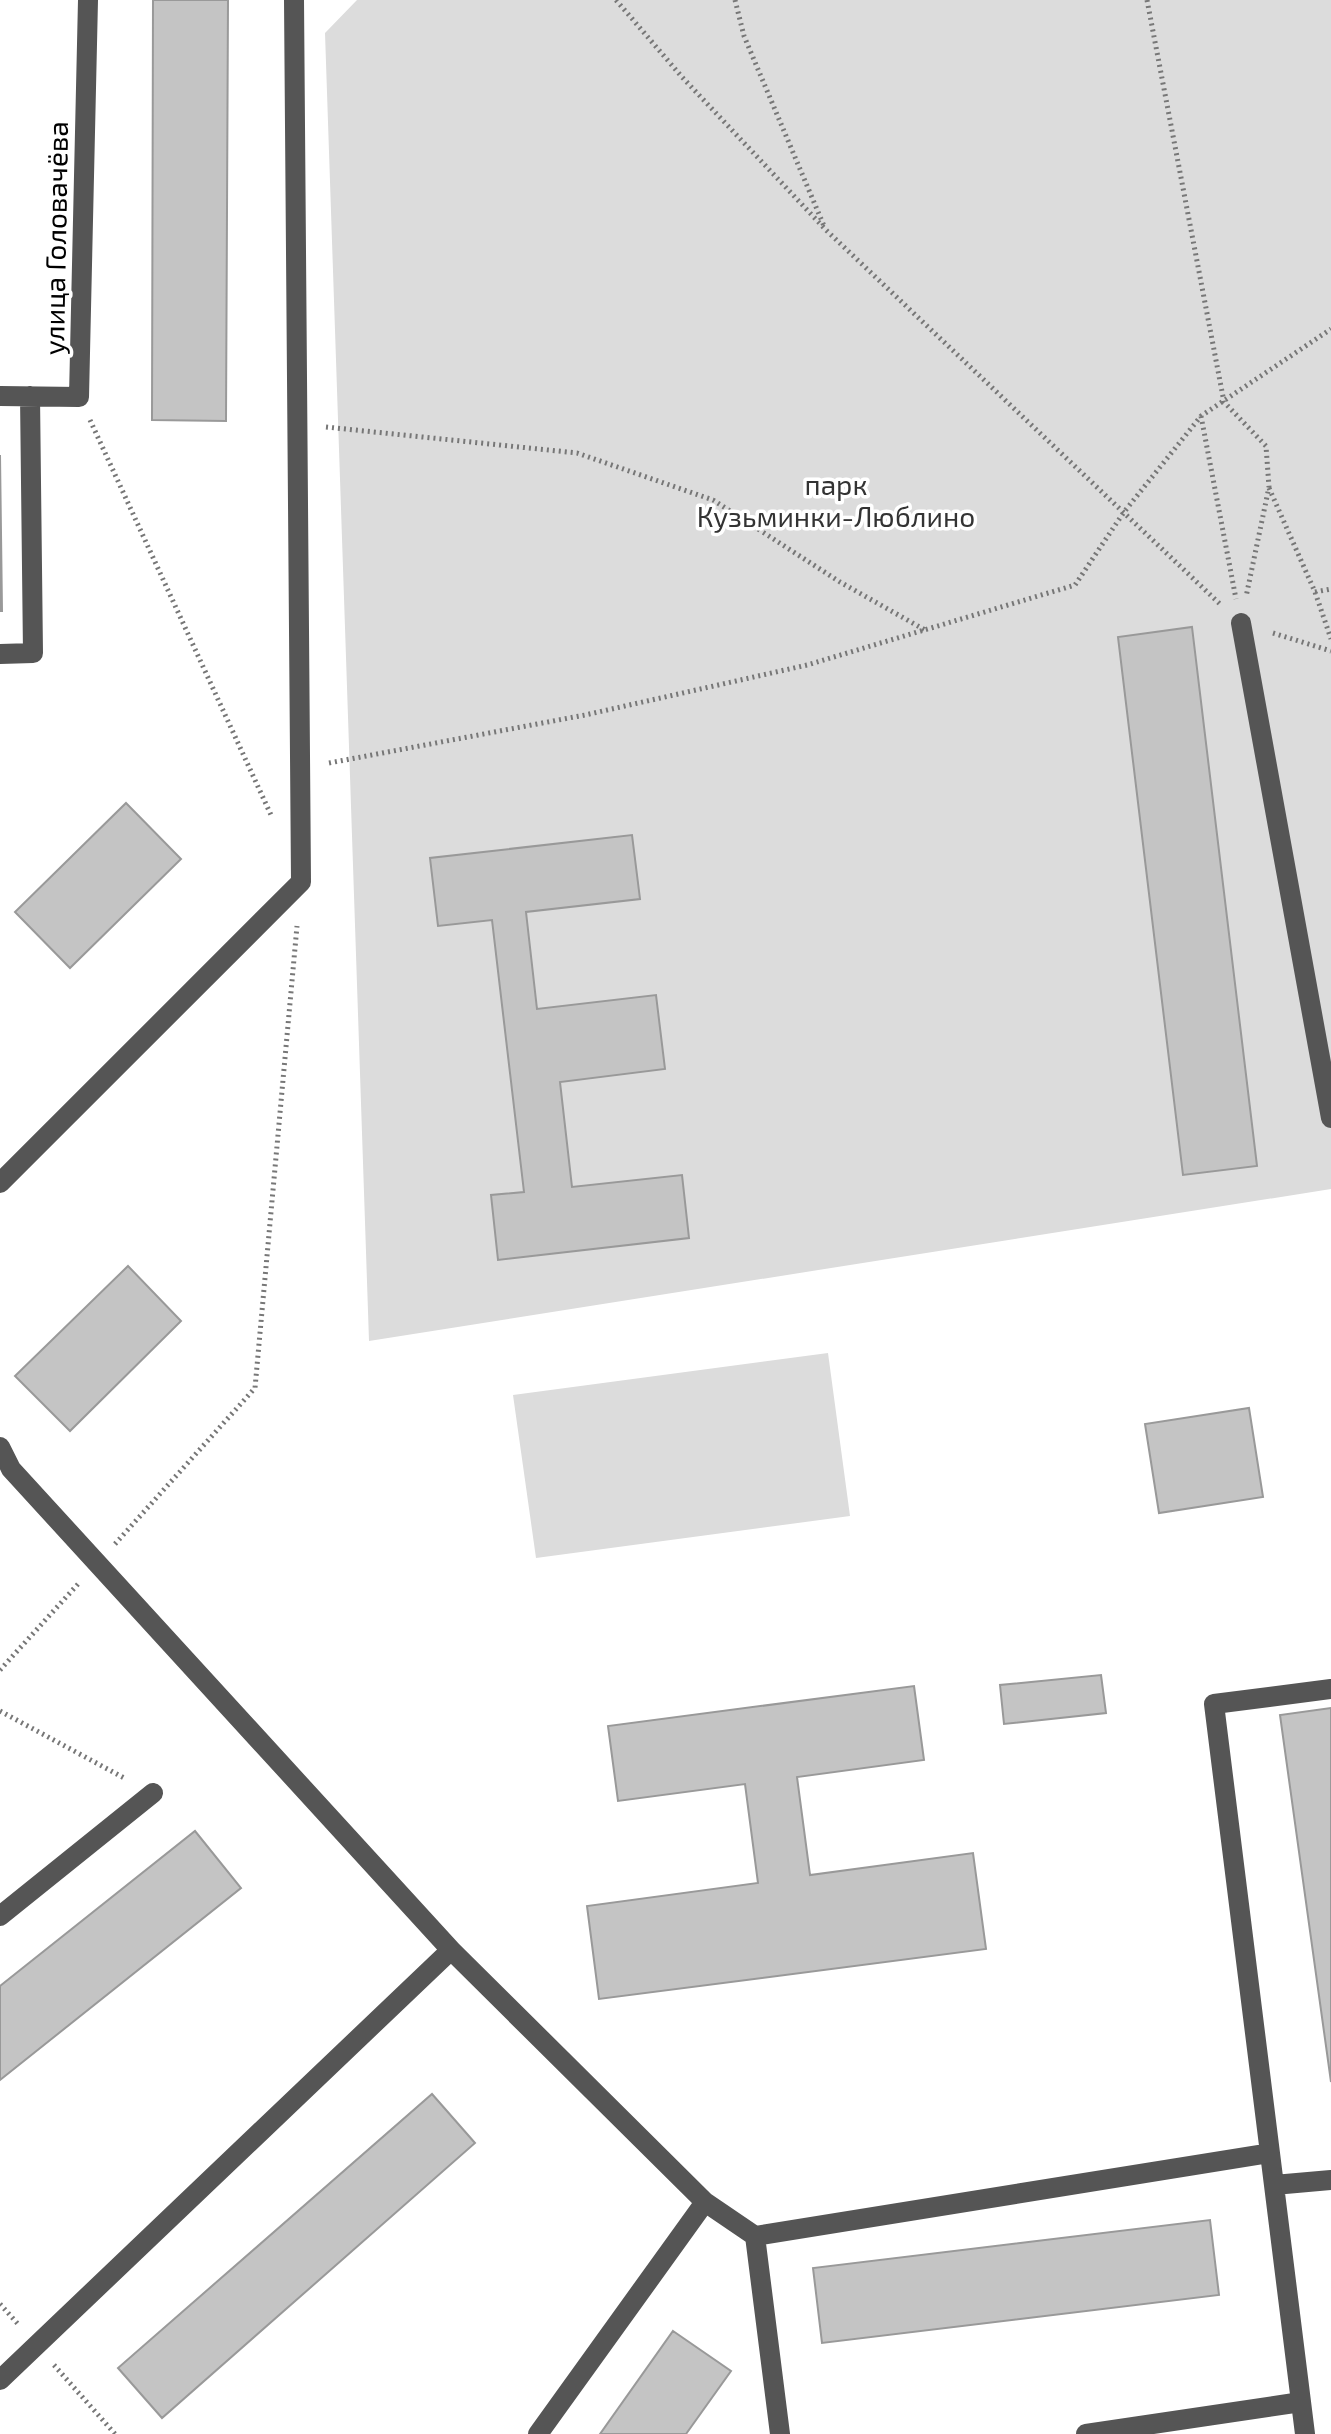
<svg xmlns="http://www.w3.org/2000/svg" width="1331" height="2434" viewBox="0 0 1331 2434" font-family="'Exo 2',sans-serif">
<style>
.green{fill:#dcdcdc}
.building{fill:#c4c4c4;stroke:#999;stroke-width:2}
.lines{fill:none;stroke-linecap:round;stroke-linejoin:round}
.path{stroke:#777;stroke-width:5;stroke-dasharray:2 4;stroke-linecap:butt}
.minor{stroke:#555;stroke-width:20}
.labels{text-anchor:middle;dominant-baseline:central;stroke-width:7;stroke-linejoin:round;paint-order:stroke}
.street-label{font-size:28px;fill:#000;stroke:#fff}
.park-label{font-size:28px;fill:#333;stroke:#fff}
</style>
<rect width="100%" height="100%" fill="#fff"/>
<path class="green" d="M357,0h974v1189l-962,152 -44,-1308z
M828,1353l22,163 -314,42 -23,-163z"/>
<path class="building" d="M153,0h75l-2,421 -74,-1z
M0,455l2,156h-2z
M1192,627l65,539 -74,9 -65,-538z
M126,803l55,56 -111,109 -55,-56z
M632,835l8,64 -114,13 11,97 119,-14 9,74 -105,13 12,105 110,-12 7,63 -191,22 -7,-65 33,-3 -32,-272 -54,6 -8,-68z
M128,1266l53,55 -111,110 -55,-55z
M1249,1408l14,89 -104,16 -14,-89z
M1101,1675l5,38 -102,11 -4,-39z
M914,1686l10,74 -127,17 13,98 163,-22 13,96 -387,50 -12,-93 171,-23 -13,-99 -127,17 -10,-75z
M1331,1708v374l-51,-367z
M195,1831l46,57 -241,192v-94z
M432,2094l43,49 -313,275 -44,-50z
M1210,2220l9,75 -397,48 -9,-75z
M673,2331l58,40 -45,63h-86z"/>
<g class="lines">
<path class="path" d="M616,0l66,77 144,153 394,374
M735,0l9,36 80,190
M1147,0l77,402 42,44 3,41 -23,110
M1201,416l35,183
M90,420l181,395
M326,427l251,26 136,47 127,82 85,48
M1269,488l46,104 16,47
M1315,592l16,-3
M1273,633l58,18
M329,763l256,-48 222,-50 268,-80 49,-73 77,-96 130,-87
M115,1544l140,-156 42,-462
M0,1670l78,-86
M0,1711l126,68
M0,2304l18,20
M54,2365l61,69"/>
<path class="minor" d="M0,396l79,1 9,-397
M1241,623l90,495
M0,654l33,-1 -3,-257
M0,1183l301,-301 -7,-882
M0,1447l11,22 440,481 254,252 50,34 515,-83
M0,1916l153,-123
M1274,2185l57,-5
M755,2236l25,198
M0,2380l451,-430
M538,2434l167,-232
M1086,2434l215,-32
M1305,2434l-91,-730 117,-15"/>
</g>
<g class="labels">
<g class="street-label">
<text transform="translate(55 238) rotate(-89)">улица Головачёва</text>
</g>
<g class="park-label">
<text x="836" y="484">парк<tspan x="836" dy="32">Кузьминки-Люблино</tspan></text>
</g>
</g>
</svg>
